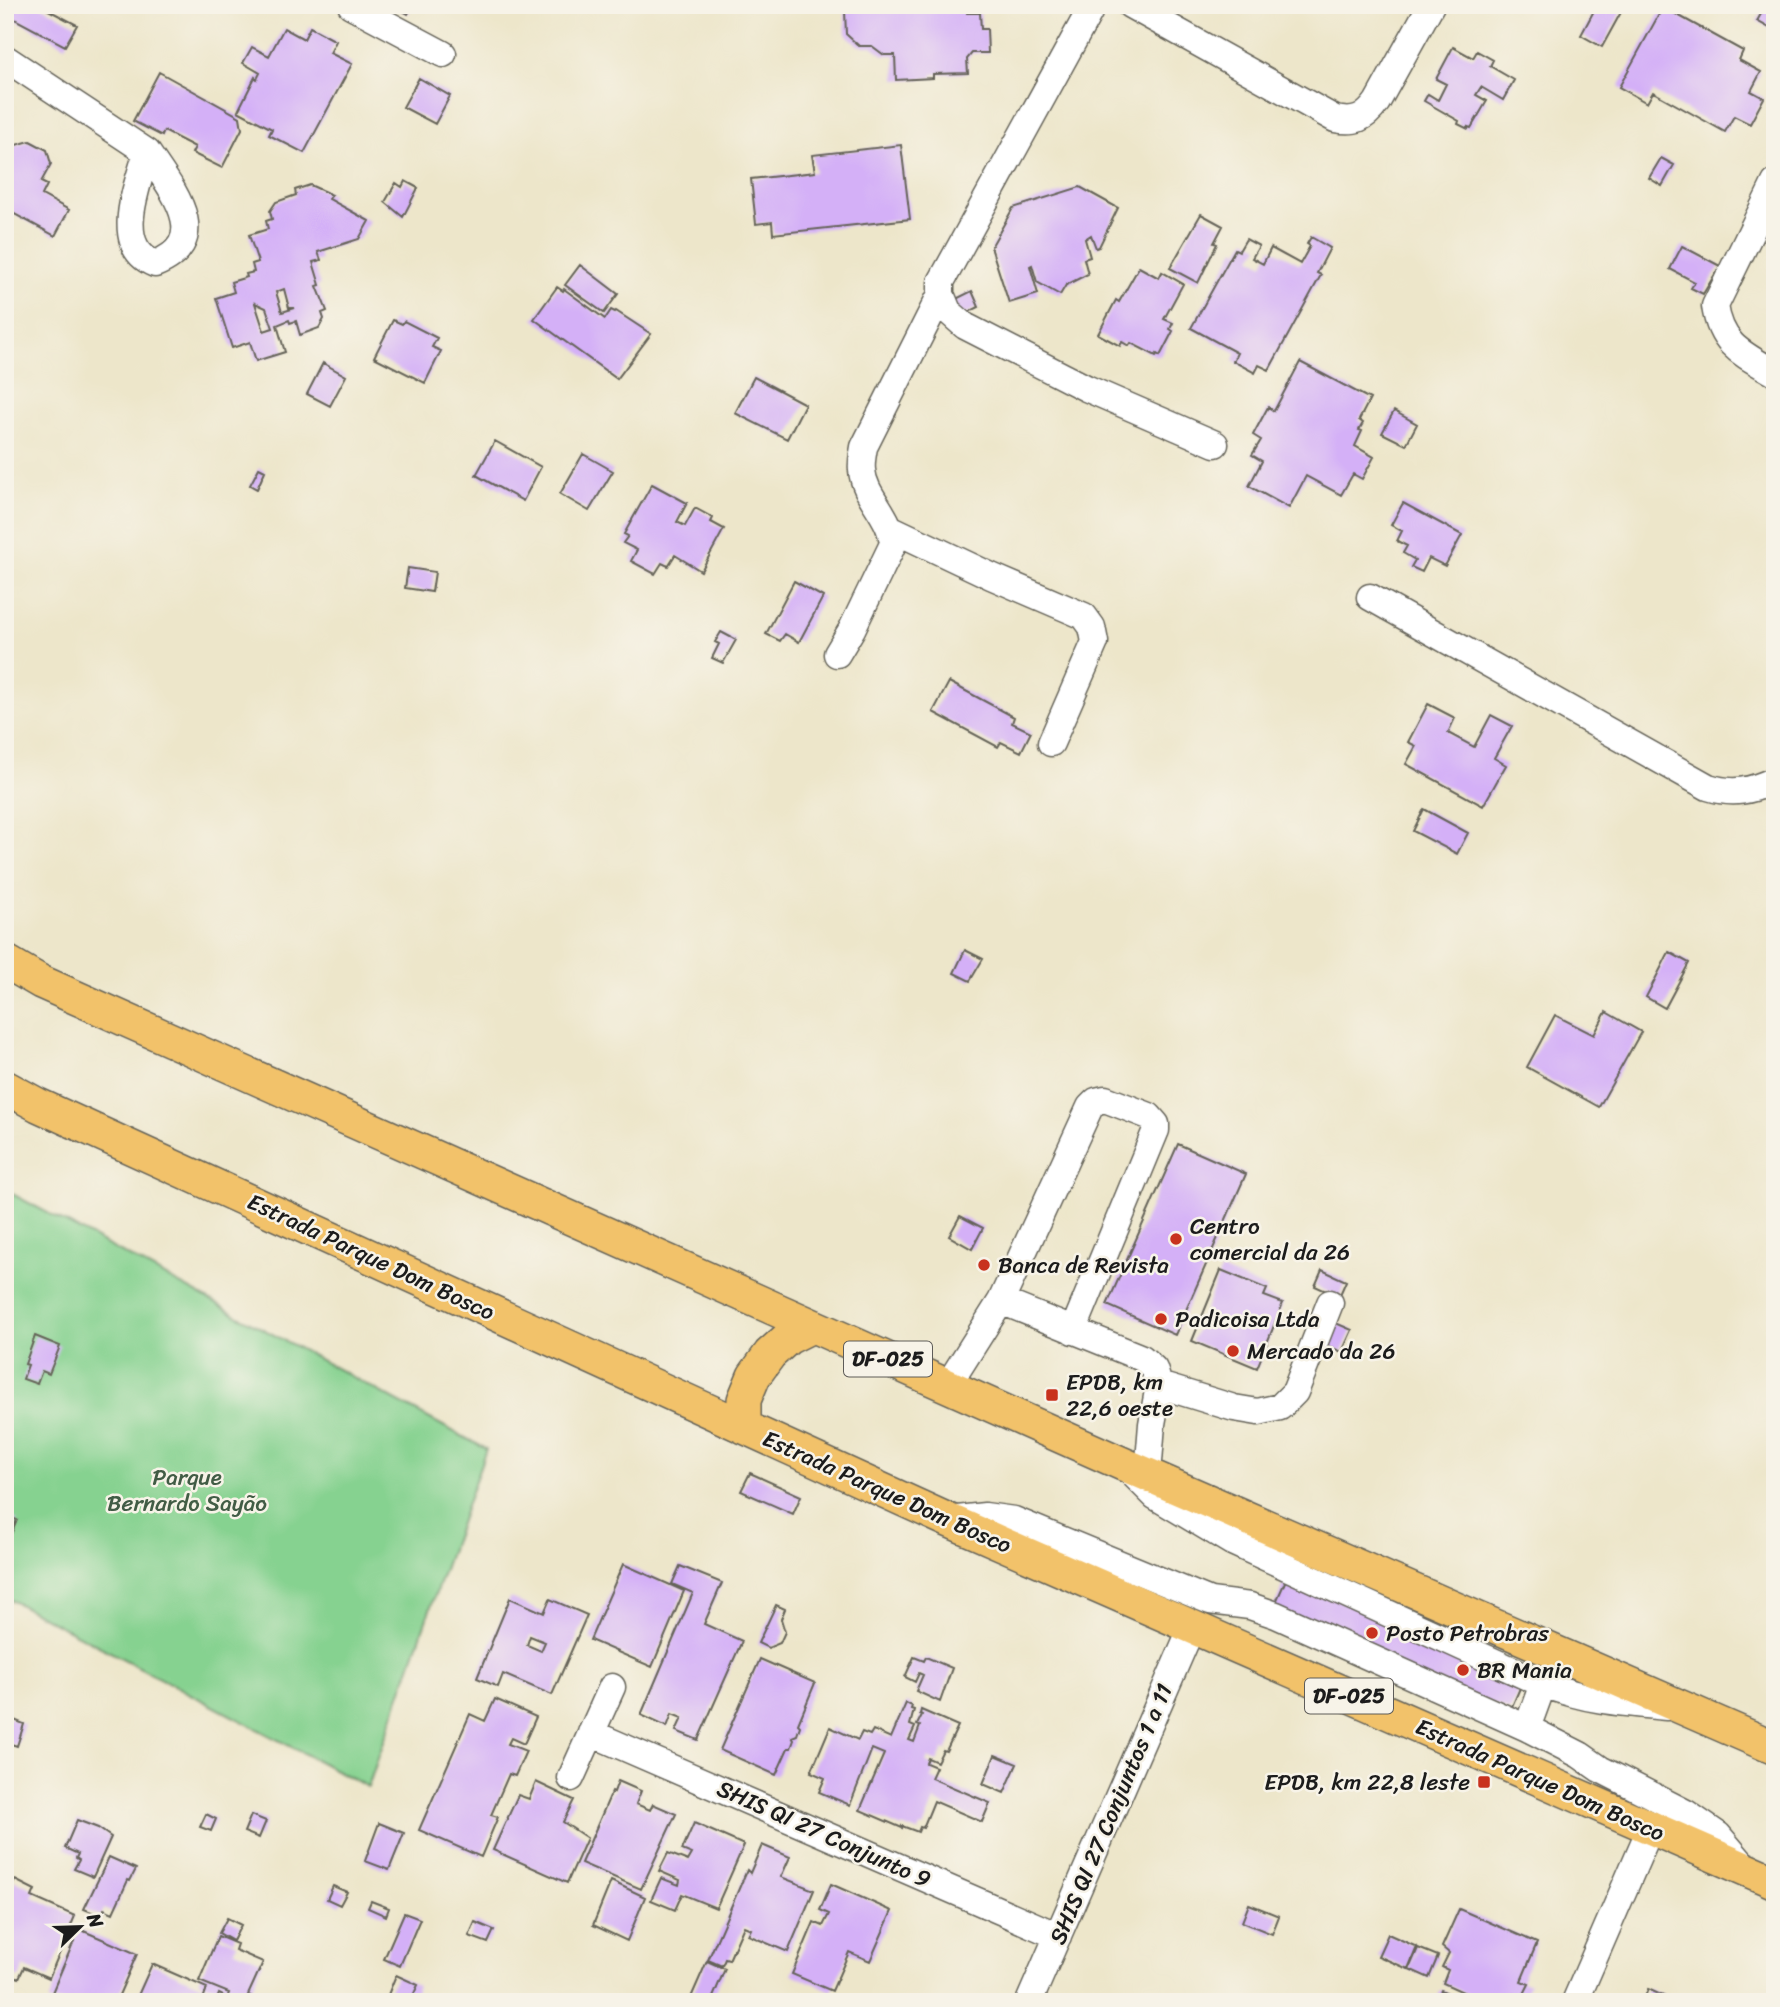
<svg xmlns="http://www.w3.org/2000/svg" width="1780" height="2007" viewBox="0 0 1780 2007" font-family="Sriracha,sans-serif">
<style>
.green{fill:#86d290;stroke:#517756;stroke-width:2}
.building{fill:#d4b0f7;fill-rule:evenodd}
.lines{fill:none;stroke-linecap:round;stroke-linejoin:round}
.minor-casing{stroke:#656359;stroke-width:29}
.major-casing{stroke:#656359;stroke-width:36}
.minor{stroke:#fff;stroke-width:26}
.major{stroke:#f2c26a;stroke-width:33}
.poi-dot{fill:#c8321e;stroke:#f7f3e8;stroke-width:2.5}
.labels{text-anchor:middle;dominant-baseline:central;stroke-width:5;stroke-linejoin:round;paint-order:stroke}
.shield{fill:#f7f3e8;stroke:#5e5c59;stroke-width:2}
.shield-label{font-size:21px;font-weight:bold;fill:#1c1c1c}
.poi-label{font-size:23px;fill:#1c1c1c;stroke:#f7f3e8;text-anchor:start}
.street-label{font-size:23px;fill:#1c1c1c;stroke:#f7f3e8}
.park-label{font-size:23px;fill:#415c45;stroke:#f7f3e8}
</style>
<rect width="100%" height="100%" fill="#f7f3e8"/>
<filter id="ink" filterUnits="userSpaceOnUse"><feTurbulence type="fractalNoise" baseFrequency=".0143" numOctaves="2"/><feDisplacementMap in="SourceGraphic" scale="14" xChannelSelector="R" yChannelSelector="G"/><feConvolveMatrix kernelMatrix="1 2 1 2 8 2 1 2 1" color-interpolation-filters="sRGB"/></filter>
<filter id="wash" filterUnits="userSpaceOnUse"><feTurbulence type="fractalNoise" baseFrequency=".00686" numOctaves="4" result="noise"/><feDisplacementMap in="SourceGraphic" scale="28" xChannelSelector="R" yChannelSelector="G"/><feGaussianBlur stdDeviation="1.57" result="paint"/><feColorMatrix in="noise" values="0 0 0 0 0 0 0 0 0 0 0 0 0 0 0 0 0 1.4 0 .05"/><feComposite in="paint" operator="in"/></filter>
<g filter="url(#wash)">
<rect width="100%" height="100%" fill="#ede6ca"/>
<path class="green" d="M5,1190l481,259 -118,338 -363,-190z"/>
<g id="blocks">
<path class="building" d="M5,5h34l38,20 -12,21 -60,-32z
M392,5h21l-5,9z
M850,5h115l2,8h13l1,16h6l1,24h-16l-5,6 1,14 -35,1v4l-37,2 -1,-25h-11l-12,-9h-13l-13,-12 -1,-23z
M1597,5h28l-23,42 -21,-12z
M1766,5l9,3v23l-18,-10z
M1663,7l80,44 -4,9 22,12 -10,19 13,7 -14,26 -16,-8 -9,16 -72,-40 -6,11 -28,-16z
M310,27l26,14 -6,12 22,11 -48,89 -35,-18 3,-6 -34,-18 17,-34 2,2 3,-6 -17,-10 9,-16 17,9 15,-28 20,11z
M1453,47l20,11 4,-7 16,9 -3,6 24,14 -11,20 -22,-13 -5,8 11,6 -16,27 -3,-1v2l-10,-5 1,-3 -35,-20 4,-7 10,6 8,-16 -10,-5z
M159,72l81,45 2,12 -20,39 -30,-15 3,-6 -31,-16 -2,5 -29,-15z
M419,78l31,18 -15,28 -32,-17z
M30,141l17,9 4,14 -10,18 6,3 -5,10 27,15 -14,26 -50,-27v-61z
M901,145l9,74 -137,15 -1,-12 -16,2 -5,-45 64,-7 -3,-17z
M1661,158l13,7 -12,21 -13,-8z
M405,181l13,7 -15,29 -18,-15 11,-19 6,4z
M310,185l22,10 -3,4 40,22 -10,18 -41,13 3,8 -8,2 7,23 -3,1 10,25 -5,2 2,6 -5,9 -19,7 -4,-14 -6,2 -1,-3 -12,5 8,27 -29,9 -6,-19 -18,6 -16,-50 18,-6 -3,-10 16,-5 -1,-3 8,-2 -2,-8 6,-2 -9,-27 19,-6 -2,-8 6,-2 -2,-8 6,-9 20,-7 -1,-5zM284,289l5,19h6l-13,4 -6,-20zM255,303l11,5 7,20 -9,3z
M1080,187l38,21 -19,39 -3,1 -5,-13 -6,4 5,18 -6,2 4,15 -22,11 -6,10 -23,-13 -5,-17 -2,1 8,28 -29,9 -18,-56 22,-39z
M1201,214l22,12 -9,17 3,1 -19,39 -28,-15z
M1311,237l19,11 -13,25 4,2 -52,95 -10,-5 -4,8 -22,-12 4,-8 -46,-25 44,-79 4,2 7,-12 13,7 -7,12 11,6 8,-16 29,16 10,-18 -3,-2z
M1682,246l38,20 -17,28 -12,-6 4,-6 -25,-13z
M580,265l38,29 -14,19 -39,-28z
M1139,267l20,11 3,-6 21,12 -19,35 9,4 -3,6 3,2 -13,25 -3,-2 -1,2 -25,-13 -2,3 -7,-4 -2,4 -22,-12 18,-34 3,2z
M557,287l6,4 1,-2 41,30 6,-9 4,2 1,-1 35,23 -34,45 -83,-60z
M972,291l7,16 -20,10 -7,-16z
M393,320l9,4 2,-3 33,17 -5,9 9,4 -16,32 -51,-26z
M1300,362l70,37 -11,21 4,3 -4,7 3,1 -7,15 19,11 -12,22 -9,-5 -12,21 -35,-19 -17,32 -40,-22 13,-25 -10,-6 9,-15 -8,-5 15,-28 6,4z
M323,363l23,13 -16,30 -23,-12z
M754,377l51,27 -18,35 -52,-26z
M1394,411l23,13 -11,21 -24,-12z
M495,441l46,26 -18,34 -47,-26z
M583,454l30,17 -24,40 -29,-17z
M259,468l6,3 -8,18 -7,-4z
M652,484l35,19 -10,19 8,4 10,-18 18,10 -2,4 13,7 -23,42 -26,-16 -7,11 -6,-3 -7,11 -24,-13 6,-11 -14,-7 5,-7 -4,-2z
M1403,503l59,32 -17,31 -16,-8 -7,14 -11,-5 4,-7 -12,-7 4,-7 -10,-5 5,-10 -11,-6z
M408,568l27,4 -3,20 -27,-4z
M794,581l29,16 -24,45 -14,-8 -5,7 -14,-7z
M721,632l15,8 -13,23 -11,-5 7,-14 -4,-2z
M949,682l65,35 -2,6 19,9 -10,20 -20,-10 -3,5 -65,-35z
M1428,704l27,14 -7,15 26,14 17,-32 21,11 -18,32 12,7 -23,41 -77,-42 10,-18 -8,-4z
M1424,809l44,24 -11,21 -44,-23z
M965,950l18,9 -13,22 -16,-8z
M1669,952l20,11 -24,45 -19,-11z
M1606,1012l35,20 -42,75 -72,-40 28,-52 39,20z
M1178,1144l68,30 -71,161 -68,-30z
M960,1216l23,12 -11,21 -23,-13z
M1221,1270l46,19 -3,7 19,7 -26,65 -65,-27z
M1322,1270l24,11 -7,16 -24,-11z
M1331,1321l21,9 -10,22 -21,-9z
M35,1336l25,10 -11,28 -7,-3 -5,13 -14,-5 5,-14 -3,-1z
M750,1473l51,23 -8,18 -52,-23z
M5,1515l12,5 -5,12 -7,-4z
M623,1564l61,27 -32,76 -62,-27z
M680,1566l42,17 -18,41 38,17 -44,99 -22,-9 6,-13 -10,-4 -5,13 -26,-12 52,-122 -21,-9z
M1288,1575l213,92 -5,11 24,10 -10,23 -242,-91z
M510,1598l34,15 6,-14 37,16 -35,80 -49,-21 -5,13 -21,-9zM530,1636l15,6 -4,9 -14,-6z
M776,1605l9,4 -4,10 4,13 -5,11 -12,5 -10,-5z
M914,1657l10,4 2,-4 26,11 -12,34 -24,-11 7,-16 -4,-2 -4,9 -10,-5z
M760,1659l55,24 -17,41 2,2 -3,9 -5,2 2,3 -3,8h-3l-12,27 -56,-25z
M495,1699l41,18 -12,27 -13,-6 -3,6 18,7 -11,25 -6,-2 -18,41 7,2 -17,40 -62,-27 51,-116 15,7z
M906,1703l6,3 -1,3 3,1 -4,15 5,2 -6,13 5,2 6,-16 -3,-1 5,-10 -2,-1 1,-4 37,16 -12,25 -3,-1 -6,12 -9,-4 -2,5 10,4 -5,11 59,25 -8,19 -48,-21 -11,27 -3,-1 -2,5 -16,-6v2l-42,-18 24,-56 -12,-5 -22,56 -31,-13 6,-14 -14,-6 19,-45 28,13 4,-8 8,3 3,-5 18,8z
M7,1717l17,7 -7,22 -12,-4z
M995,1755l22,9 -13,29 -21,-9z
M618,1781l23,10 -5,13 14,6 3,-6 23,10 -35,75 -60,-26 31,-72 2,1z
M536,1782l38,18 -11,22 24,16 -20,45 -74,-33 25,-55 11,4z
M206,1814l10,5 -5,12 -11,-4z
M251,1815l15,6 -7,17 -15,-6z
M77,1820l21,8 13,9 -18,40 -19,-8 5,-9 -3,-2 2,-4 -13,-6z
M379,1823l25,10 -15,37 -24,-9z
M694,1823l50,22 -28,63 -34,-14 -7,16 -24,-10 10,-22 18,7 1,-5 -21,-9 9,-18 20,8 4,-7 -10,-4z
M762,1845l28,12 -9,20 33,13 -26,62 -40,-17 3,-6 -7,-3 -15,34 -4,-1 -3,7 -14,-6 39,-90 3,3z
M109,1857l27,12 -6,12 -2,-1 -15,33 -9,-4 -3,7 -17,-7z
M15,1880l20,10 -3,7 43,19 -26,62 -25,-11 -5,11 -14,-6v-71z
M611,1881l34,16 -18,44 -34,-16z
M831,1884l61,27 -22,50 -21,-9 -17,39 -40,-17 22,-52 9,4 6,-12 -9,-4z
M333,1886l14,6 -7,13 -13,-6z
M371,1901l18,7 -3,8 -18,-8z
M1249,1904l30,12 -7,18 -30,-12z
M1459,1909l78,34 -16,38 8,3 -6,12 -9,-2 -4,8h-25l-42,-19 5,-13 -6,-3 7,-14 -7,-6z
M404,1913l16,6 -20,47 -16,-7z
M227,1918l14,7 -8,16 -14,-8z
M475,1922l19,8 -6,13 -19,-7z
M79,1929l58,25 -21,48h-68z
M1388,1934l29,13 -9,22 -30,-13z
M218,1936l19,8 -2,6 28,12 -15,33 16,7h-48l3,-8 8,4 2,-5 -30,-12z
M1418,1948l20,8 -9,22 -20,-9z
M707,1961l18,8 -14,33h-22z
M152,1964l55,24 -5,14h-67z
M396,1975l22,10 -8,17h-25z
M1648,1989l28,13h-33z
M1441,1990l26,12h-32z
M813,1995l15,7h-30z"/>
</g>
</g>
<g filter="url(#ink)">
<use href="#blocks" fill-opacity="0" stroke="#656359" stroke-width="2"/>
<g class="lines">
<defs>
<path id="minor" d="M351,5l92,49
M1093,5l-152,277v12l7,17 17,15 121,62 129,56
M1130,5l205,114c20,4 30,0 42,-17l54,-97
M5,58l142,94
M147,152c23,35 69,88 8,112 -44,-18 -17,-79 -8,-112z
M1775,183l-60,123c6,40 28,48 60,67
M892,529l99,47 93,40 8,11 3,15 -44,101
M1370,597l338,190c25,8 43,4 67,-7
M837,654l15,-25 41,-85c-2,-29 -29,-47 -31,-74 -1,-8 1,-16 2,-23l77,-153
M1001,1301l141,57 12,11 5,16 -7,39 -4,50
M948,1385l53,-84 89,-194 6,-6 9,-2 44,17 7,8v6l-83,201
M1159,1385l75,23 24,4 22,-5 15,-15 35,-89
M1131,1472l24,24 77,46 311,142 -16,44
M948,1520l37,-4 29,4 196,81 40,5 26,9 251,113 53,27 20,14 86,44 32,22 28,33
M1543,1684c45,17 78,19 124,23
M591,1733l467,203
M571,1778l41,-91
M1029,2002l163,-375
M1575,2002l75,-173"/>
<path id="major" d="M5,961l36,21 1082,482 652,284
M5,1087l33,18 910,415 827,362
M744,1427v-27l10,-24 16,-22 18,-16 24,-12"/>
</defs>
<use href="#minor" class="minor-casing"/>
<use href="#major" class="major-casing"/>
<use href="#minor" class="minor"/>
<use href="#major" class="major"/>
</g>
</g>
<g class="poi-dot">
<circle cx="1176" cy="1239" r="7"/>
<circle cx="984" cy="1265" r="7"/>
<circle cx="1161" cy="1319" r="7"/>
<circle cx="1233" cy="1351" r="7"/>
<rect x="1045" y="1388" width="14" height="14" rx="3.5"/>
<circle cx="1372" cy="1633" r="7"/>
<circle cx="1463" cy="1670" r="7"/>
<rect x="1477" y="1775" width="14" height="14" rx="3.5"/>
</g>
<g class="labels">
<g class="shield">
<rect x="844" y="1341.5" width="88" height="35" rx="5"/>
<rect x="1305" y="1678.5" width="88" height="35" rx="5"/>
</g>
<g class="shield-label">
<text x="888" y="1359">DF-025</text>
<text x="1349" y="1696">DF-025</text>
</g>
<g class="poi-label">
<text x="1190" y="1226">Centro<tspan x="1190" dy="26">comercial da 26</tspan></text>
<text x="998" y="1265">Banca de Revista</text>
<text x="1175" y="1319">Padicoisa Ltda</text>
<text x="1247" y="1351">Mercado da 26</text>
<text x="1066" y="1382">EPDB, km<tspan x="1066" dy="26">22,6 oeste</tspan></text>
<text x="1386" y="1633">Posto Petrobras</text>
<text x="1477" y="1670">BR Mania</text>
<text x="1470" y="1782" text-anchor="end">EPDB, km 22,8 leste</text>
</g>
<g class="street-label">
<text transform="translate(371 1257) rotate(25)">Estrada Parque Dom Bosco</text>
<text transform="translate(887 1492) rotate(24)">Estrada Parque Dom Bosco</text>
<text transform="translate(1540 1780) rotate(24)">Estrada Parque Dom Bosco</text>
<text transform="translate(1111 1814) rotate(-67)">SHIS QI 27 Conjuntos 1 a 11</text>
<text transform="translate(824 1834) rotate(24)">SHIS QI 27 Conjunto 9</text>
</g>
<g class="park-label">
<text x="187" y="1477">Parque<tspan x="187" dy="26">Bernardo Sayão</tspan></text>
</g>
</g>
<rect width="1780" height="2007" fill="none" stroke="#f7f3e8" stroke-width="28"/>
<g transform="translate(80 1927) rotate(67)" stroke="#f7f3e8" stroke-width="5" paint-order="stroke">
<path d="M0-5L12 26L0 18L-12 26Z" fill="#1c1c1c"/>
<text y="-10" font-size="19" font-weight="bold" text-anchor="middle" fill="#1c1c1c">N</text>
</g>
</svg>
